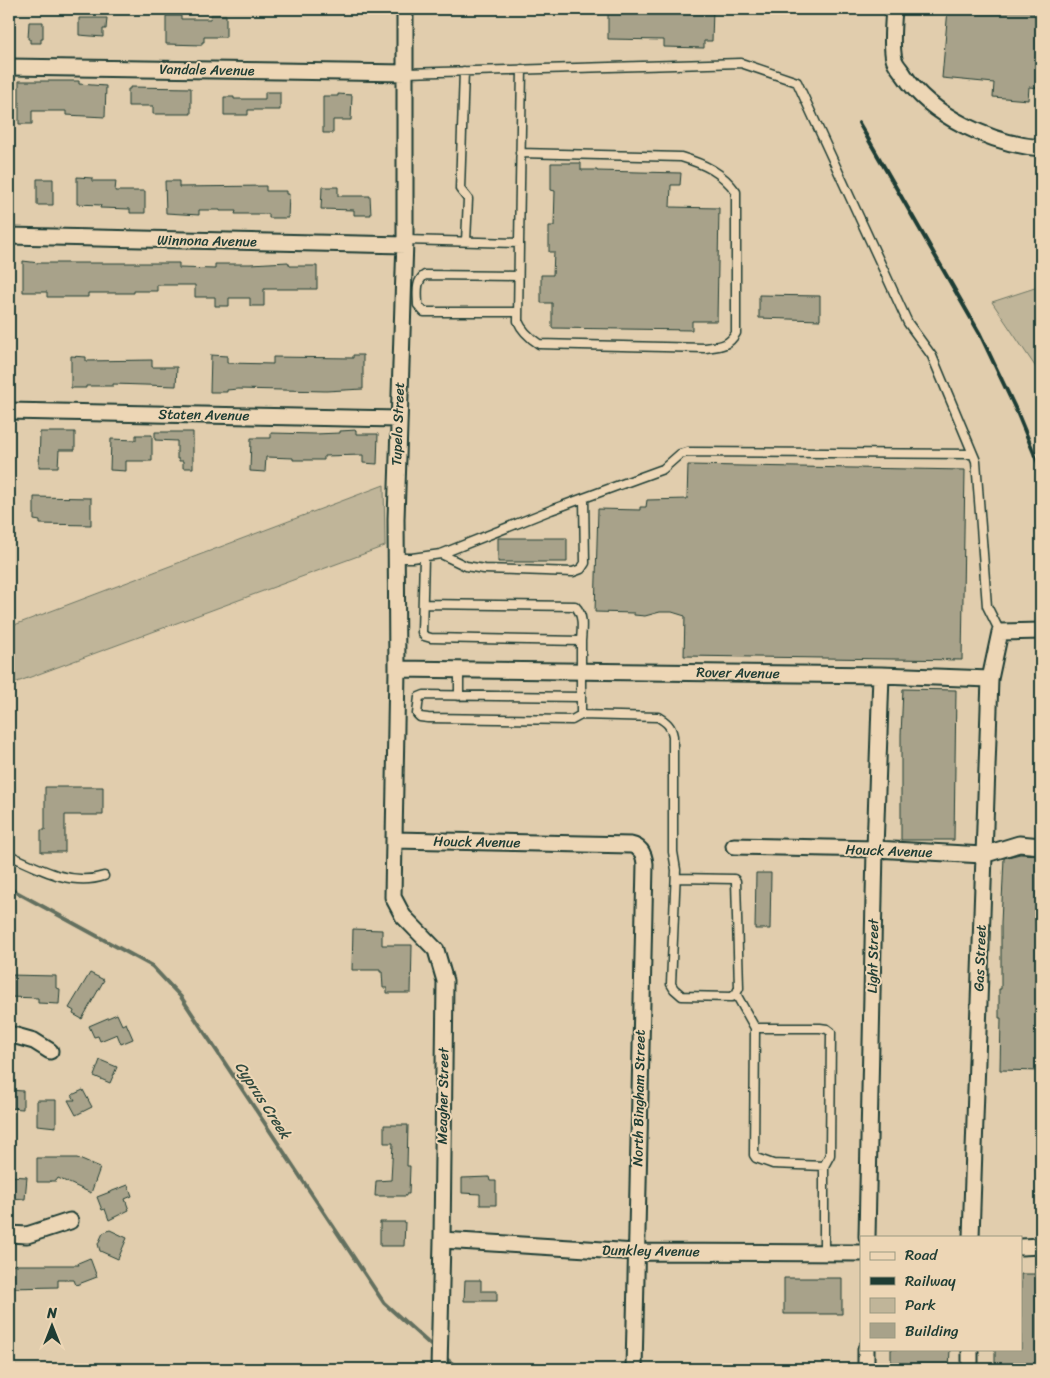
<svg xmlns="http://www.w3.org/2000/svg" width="1050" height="1378" viewBox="0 0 1050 1378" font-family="Sriracha,sans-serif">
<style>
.green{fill:#c0b599;stroke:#707966}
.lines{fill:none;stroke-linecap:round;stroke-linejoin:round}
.stream{stroke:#63705f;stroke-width:4}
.building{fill:#a8a28a;stroke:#1f3d34}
.service-casing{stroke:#1f3d34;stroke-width:11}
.minor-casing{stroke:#1f3d34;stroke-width:19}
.service{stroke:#edd6b5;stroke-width:8}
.minor{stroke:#edd6b5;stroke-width:15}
.rail{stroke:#1f3d34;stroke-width:4}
.labels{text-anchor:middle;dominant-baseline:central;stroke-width:4;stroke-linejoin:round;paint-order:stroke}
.street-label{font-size:14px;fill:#1f3d34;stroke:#edd6b5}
.water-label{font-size:15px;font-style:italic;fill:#304a3f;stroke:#edd6b5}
</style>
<rect width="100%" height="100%" fill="#e1cdad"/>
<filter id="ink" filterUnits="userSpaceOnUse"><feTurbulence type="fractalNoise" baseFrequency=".02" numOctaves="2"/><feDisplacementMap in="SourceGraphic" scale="10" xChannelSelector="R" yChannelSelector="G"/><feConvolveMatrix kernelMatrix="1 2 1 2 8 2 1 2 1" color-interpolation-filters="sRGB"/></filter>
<g filter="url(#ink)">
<path class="green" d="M1041,286v89l-49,-73z
M384,485l1,61 -376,139v-58z"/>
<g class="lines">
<path class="stream" d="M9,888l143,78 29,31 203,306 50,45
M443,1356l16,13"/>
</g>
<path class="building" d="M608,9h105l-1,32h-8v7l-40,-1v-7l-56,-1z
M948,9h93v79l-12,-1 -1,13 -35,-3 1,-14 -52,-5z
M211,15h15v22h-22v5h-2v3l-36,-1v-28h15v3h29z
M79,18h28l-1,11h-3v8l-24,-2z
M29,22h14v17h-2v4h-11v-4h-2z
M19,81h60v3l27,2 -1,31 -39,-2v-4h-34v13h-13z
M130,87l61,1v26h-38v-8h-25v-17h2z
M265,92h15v18h-32v5h-24v-18h10v2h31z
M338,94l14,1 -1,25h-18v13h-10v-37h15z
M551,163h30v7h16v1l84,2 -1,12h-9l-1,22 49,1 -2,113h-25v9l-140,-2v-25h-11v-28h12l1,-23h-5v-26h5l1,-35 -4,-1z
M77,177l15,1v3h24l-1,10h30v22h-15v-4l-30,-1 1,-3 -24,-1z
M37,179h16v26h-16z
M165,181h14v6l87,-1v5h20v3h3l-1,24h-19v-4h-34l1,-3h-16v-1h-21v5l-33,-2z
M322,187h16v9h32l1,19h-17v-5l-33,-1z
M23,261l16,2h140v5l36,1v-5h35l38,-2 2,4h27v23h-53v17h-14v-8h-21v8h-14v-9h-20v-12h-38v6h-23v2h-46v4h-41v-5h-24z
M759,295l61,1v24l-61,-2z
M211,355l16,1v7l46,1v-7l80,1v-3h10v34l-37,2 -88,-2 -11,1v2h-17z
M71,356l15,1v4l66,-1v7h25l-1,19 -63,-2v2h-27v2h-15z
M356,430v4h22l-1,30 -14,-1v-8l-39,1v4h-31v-2l-27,-1 -1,15 -15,-1 1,-33h20v-5l44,1 25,-1v-2z
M40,432h35v18h-16l-1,17h-19z
M155,432h38v36h-10v-7h-4v-2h-2v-18l-22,-1z
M136,435h16v26h-26v10l-16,-1 1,-31 25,1z
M688,465l277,5 -3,190 -278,-4 1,-40 -13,-4h-12l-15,4 -11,-1v-2l-39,-1 3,-103 42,1v-3h6l1,-7 40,-1z
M34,497l57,1v27l-51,-1v-3l-6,-1z
M498,538h69v24h-69z
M903,689l53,1 -2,150h-53v-105z
M45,787h58v28h-38v37h-24v-22h4z
M1020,854l21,1v216l-41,-1 1,-52h-2v-29h2v-66l3,-65z
M756,873h15l-1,56h-15z
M353,929l29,1v15h30l-1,48h-24v-5h-4l-1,-16h-2v-2h-28z
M90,973l14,7 -22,39 -9,-5 1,-3 -5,-3z
M9,975l47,1v12l4,1 -1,15 -21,-1v-5l-29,-1z
M117,1014l5,11 4,-2 7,16 -12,5 -4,-10 -17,7 -2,-5 -4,1 -5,-11z
M100,1060l17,7 -7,16 -16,-7z
M9,1090l14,1v18l-14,-1z
M83,1090l9,17 -16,8 -8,-15h7l-3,-5z
M37,1100h19v27l-19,-2z
M384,1125h24l-1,41h3l-1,28h-3v2h-31l1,-15 15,-1 2,-37h-9z
M37,1158h40l23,10 -9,25 -33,-15 -2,3h-6v1h-13z
M9,1176l18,1 -2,22 -16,-1z
M489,1177l1,4h6v24h-16v-11l-18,-1v-15z
M128,1185l4,11 -7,3 4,11 -20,10 -4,-11 -3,1 -5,-13z
M380,1222h25l-1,24h-24z
M110,1230l17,8 -9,21 -18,-8 -2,-7 5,-11z
M90,1258l7,19 -21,8 -2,-5h-16v7l-49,1v-23h70l-1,-2z
M1021,1274h20v95h-46v-20h26z
M784,1278h58v36h-58z
M465,1280h16v11h16v10h-33z
M891,1349h59l-1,20h-58z"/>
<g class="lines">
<defs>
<path id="service" d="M464,71l-4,118 8,10 -2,42
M406,73l335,-10 56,19 111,241 24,33 44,105 11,145 13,26
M405,240l114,3 3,-174
M519,243l-1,78c4,10 12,17 21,23l166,4c14,-2 23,-1 31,-15v-141c-14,-20 -32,-28 -55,-35l-161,-4
M518,312h-94l-6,-7c0,-10 -3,-24 7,-30l93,1
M441,554l25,12 18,3 89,3 8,-3 4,-6 -1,-65
M424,557l-2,75 2,4 7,2 150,3v74l77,2c8,5 13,8 15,19v116l3,18 -5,114 3,5 8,7 50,1 4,-3 3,-6 -3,-107 -2,-2 -58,-1
M396,558h16l29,-4 110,-44 112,-41 17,-15 8,-2 285,2
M423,604l152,2c9,9 7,22 6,35
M459,696v-26
M581,715l-9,5 -144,-2 -8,-1 -3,-3 2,-17 5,-2 157,2
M9,855c29,13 62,32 95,21
M736,994l19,34 -1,127 2,3 17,6 51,2
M755,1028h65l7,1 4,3 -1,123 -6,11v87"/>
<path id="minor" d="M405,9v231l-9,279 1,150 -4,228 10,19 33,34 9,31 -3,259 -3,129
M894,9c-1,12 -3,38 0,50 1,5 7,11 10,16 27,41 88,69 137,73
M9,67l397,6
M9,236l396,9
M9,411l389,8
M397,669l484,6 109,4 10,-47 41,-1
M394,840l237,5c10,2 13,9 14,19l-11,505
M734,846l141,3 108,6 36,-11 22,2
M9,1034l25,7 16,10
M9,1234l18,1 43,-14
M867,1237l8,-388 6,-174
M971,1237l19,-558
M442,1240l194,12 225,1
M1021,1247l20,-1
M970,1349v20
M866,1369v-20"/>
</defs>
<use href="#service" class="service-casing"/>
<use href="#minor" class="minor-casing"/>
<use href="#service" class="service"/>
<use href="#minor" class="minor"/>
<path class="rail" d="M859,123l121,211 37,78 24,58"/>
</g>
</g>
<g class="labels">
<g class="street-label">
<text transform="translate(207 70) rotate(1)">Vandale Avenue</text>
<text transform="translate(207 241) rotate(1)">Winnona Avenue</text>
<text transform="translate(204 415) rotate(1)">Staten Avenue</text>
<text transform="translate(398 424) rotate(-88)">Tupelo Street</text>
<text transform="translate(738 673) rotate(1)">Rover Avenue</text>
<text transform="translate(477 842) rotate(1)">Houck Avenue</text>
<text transform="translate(889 851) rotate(2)">Houck Avenue</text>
<text transform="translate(873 956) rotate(-89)">Light Street</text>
<text transform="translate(980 958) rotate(-88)">Gas Street</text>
<text transform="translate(443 1096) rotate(-89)">Meagher Street</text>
<text transform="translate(639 1098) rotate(-89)">North Bingham Street</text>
<text transform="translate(651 1251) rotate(1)">Dunkley Avenue</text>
</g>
<g class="water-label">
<text transform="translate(263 1100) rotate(57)">Cyprus Creek</text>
</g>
</g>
<rect width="1050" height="1378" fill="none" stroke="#edd6b5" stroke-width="30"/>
<rect x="15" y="15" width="1020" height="1348" fill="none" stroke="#1f3d34" stroke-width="2" filter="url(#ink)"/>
<rect x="860" y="1236" width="162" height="115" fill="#edd6b5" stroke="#9b9981"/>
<rect x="870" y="1252" width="25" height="8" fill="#edd6b5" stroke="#9b9981"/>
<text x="905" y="1260" font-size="15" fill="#1f3d34">Road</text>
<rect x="870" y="1277" width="25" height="8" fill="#1f3d34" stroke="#9b9981"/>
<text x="905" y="1286" font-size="15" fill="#1f3d34">Railway</text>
<rect x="870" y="1298" width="25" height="15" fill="#c0b599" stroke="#9b9981"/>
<text x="905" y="1310" font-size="15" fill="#1f3d34">Park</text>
<rect x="870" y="1323" width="25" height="15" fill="#a8a28a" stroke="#9b9981"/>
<text x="905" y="1336" font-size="15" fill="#1f3d34">Building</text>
<g transform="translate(52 1326)" stroke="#edd6b5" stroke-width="4" paint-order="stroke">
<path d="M0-4L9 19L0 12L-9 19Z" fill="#1f3d34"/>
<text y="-8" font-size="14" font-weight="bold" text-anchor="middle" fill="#1f3d34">N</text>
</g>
</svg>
